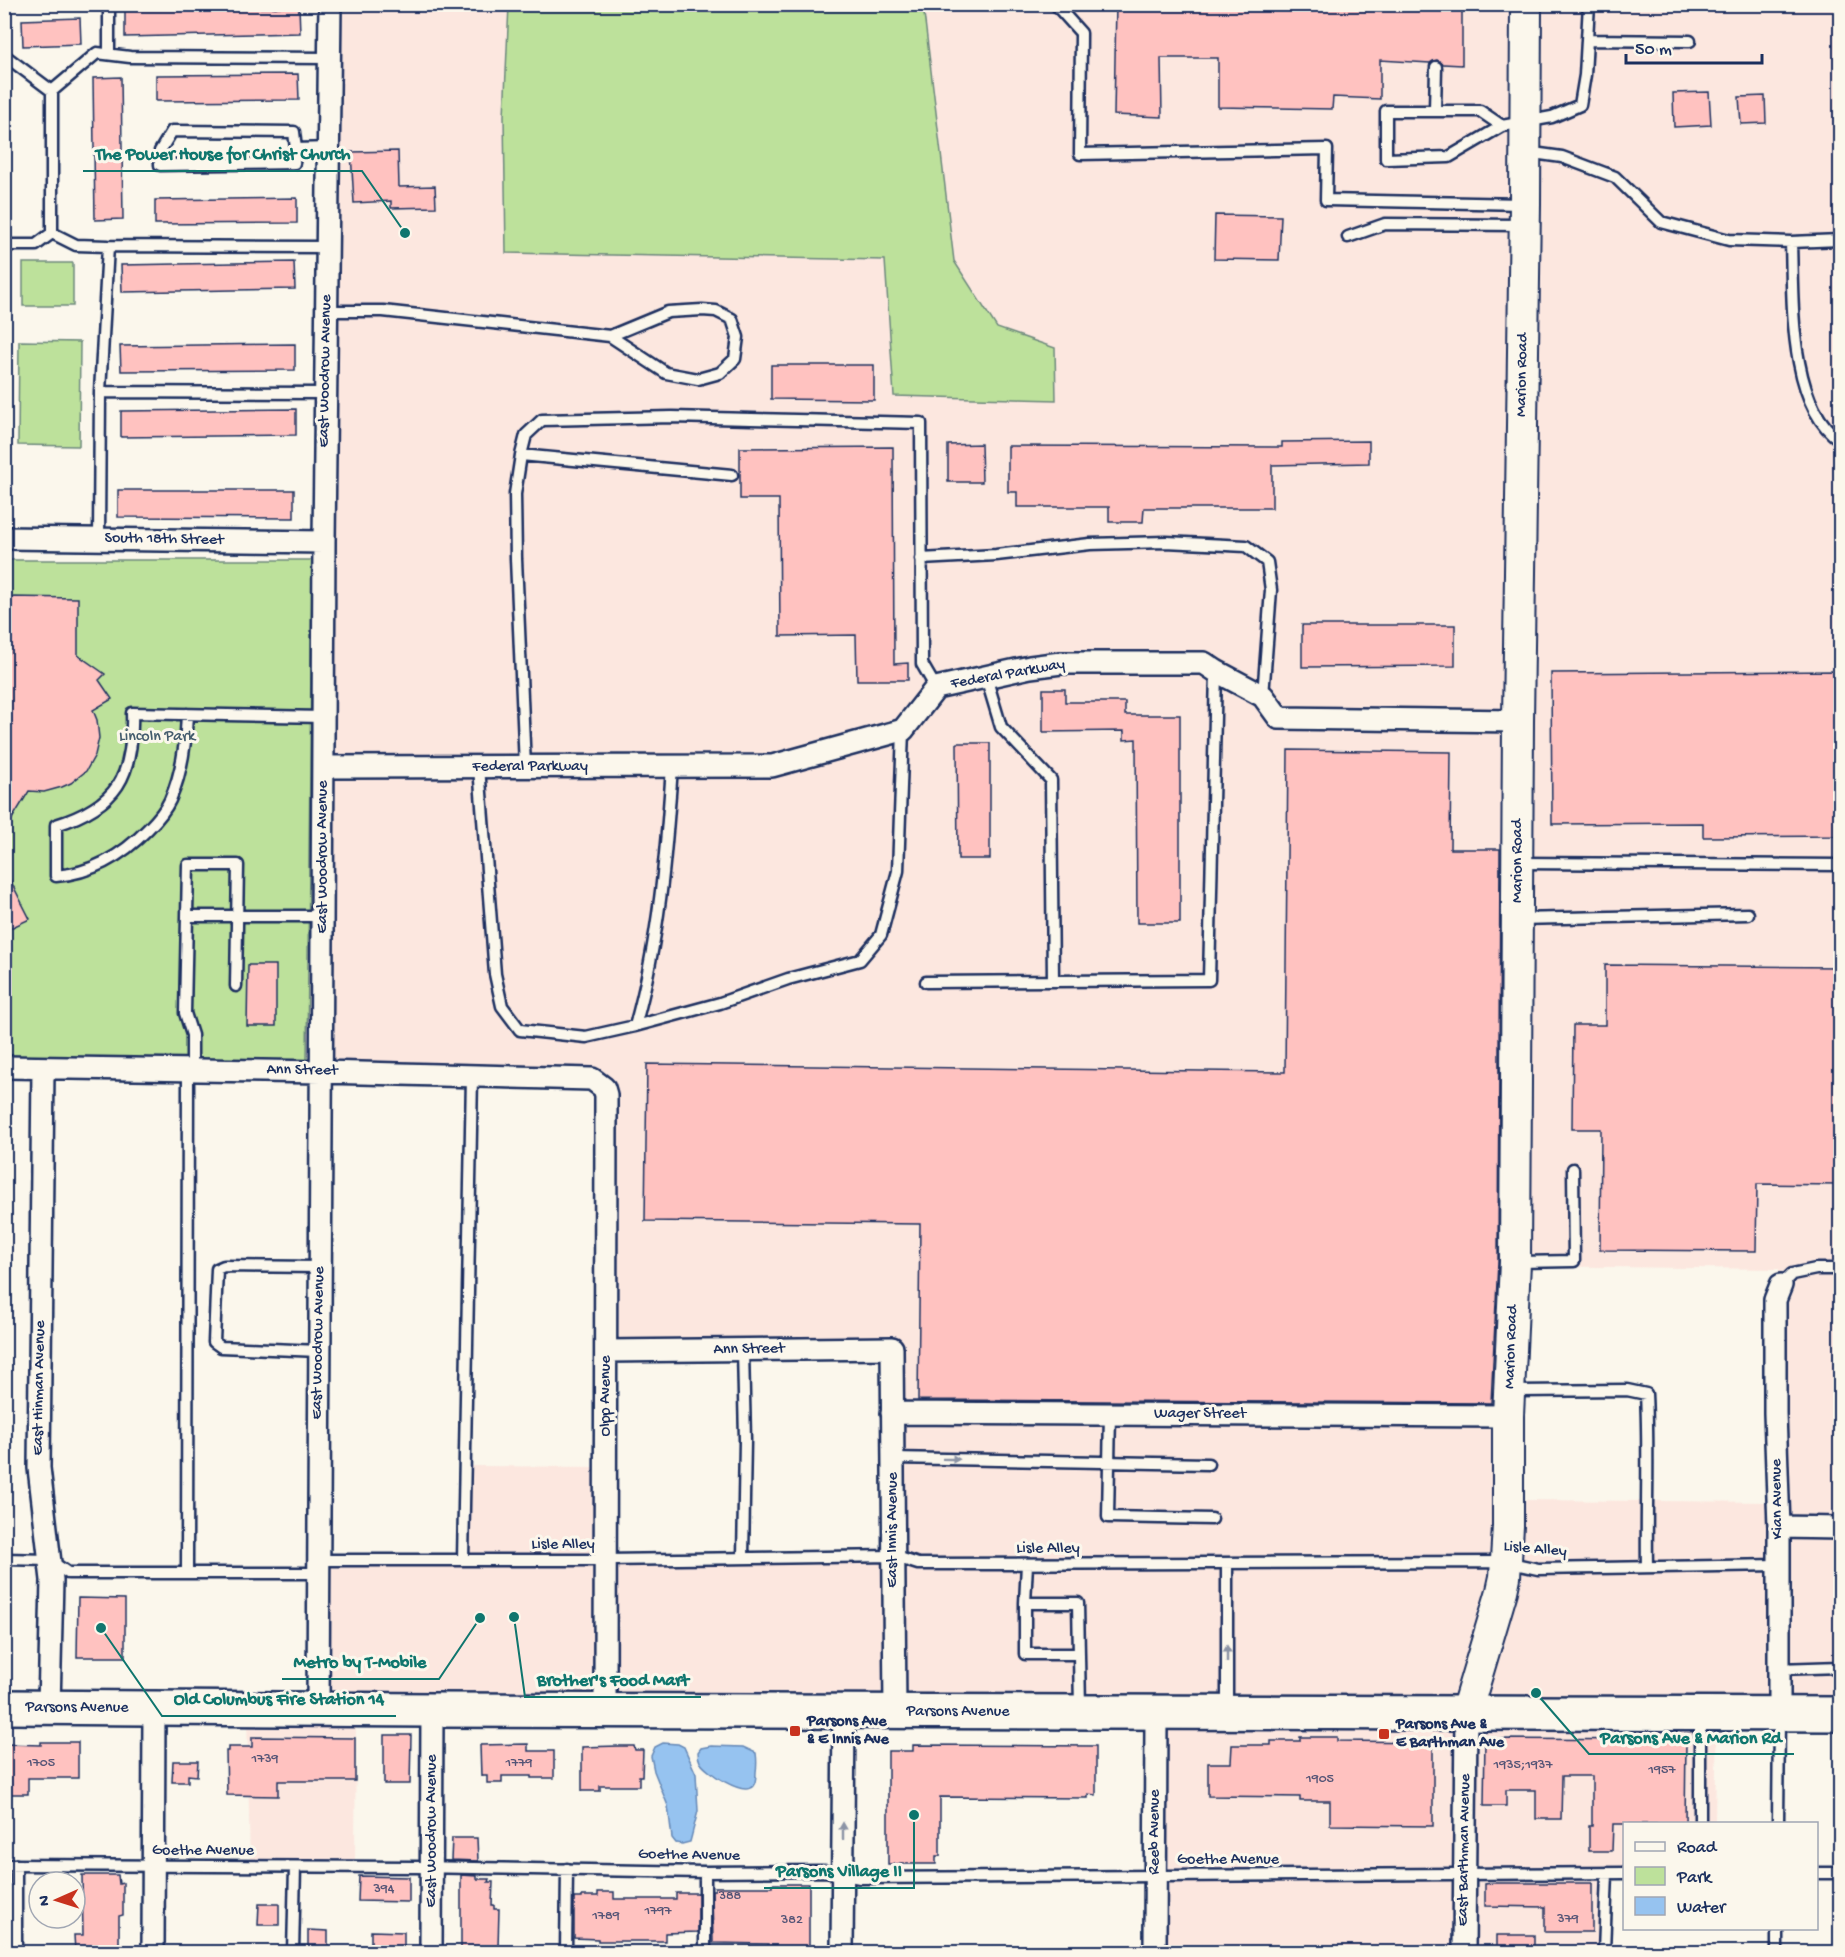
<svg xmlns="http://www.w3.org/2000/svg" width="1845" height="1957" viewBox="0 0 1845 1957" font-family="'Gochi Hand',sans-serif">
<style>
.built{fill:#fce7df;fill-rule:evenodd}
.green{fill:#bde19b;stroke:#6c887c;stroke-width:1.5}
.water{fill:#96c3f0;stroke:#6588b6;stroke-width:1.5}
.building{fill:#ffc2c0;stroke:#1b2f5e;stroke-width:1.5}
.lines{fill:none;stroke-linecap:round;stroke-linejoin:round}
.lane-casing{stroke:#1b2f5e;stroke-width:15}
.street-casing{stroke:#1b2f5e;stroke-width:26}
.secondary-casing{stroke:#1b2f5e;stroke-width:34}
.primary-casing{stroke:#1b2f5e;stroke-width:38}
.lane{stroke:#fbf7ec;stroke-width:10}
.street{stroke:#fbf7ec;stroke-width:21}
.secondary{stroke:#fbf7ec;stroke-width:30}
.primary{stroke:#fbf7ec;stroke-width:33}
.oneway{fill:#8b93a5}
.poi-dot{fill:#c8321e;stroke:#fbf7ec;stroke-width:2}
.labels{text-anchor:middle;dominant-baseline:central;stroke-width:6;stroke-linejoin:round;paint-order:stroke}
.number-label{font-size:14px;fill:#545476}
.street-label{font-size:16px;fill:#1b2f5e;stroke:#fbf7ec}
.park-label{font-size:16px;fill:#445c6d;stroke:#fbf7ec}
.poi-label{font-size:16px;font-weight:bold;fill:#1b2f5e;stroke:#fbf7ec;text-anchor:start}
.leader{fill:none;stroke:#0f766e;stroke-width:2}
.callout-dot{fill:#0f766e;stroke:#fbf7ec;stroke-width:2}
.callout-label{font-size:18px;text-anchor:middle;font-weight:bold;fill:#0f766e;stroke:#fbf7ec;stroke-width:6;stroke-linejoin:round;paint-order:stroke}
</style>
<rect width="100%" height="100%" fill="#fbf7ec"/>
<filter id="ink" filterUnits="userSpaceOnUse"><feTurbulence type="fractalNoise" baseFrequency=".0167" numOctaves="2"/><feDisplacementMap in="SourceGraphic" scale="12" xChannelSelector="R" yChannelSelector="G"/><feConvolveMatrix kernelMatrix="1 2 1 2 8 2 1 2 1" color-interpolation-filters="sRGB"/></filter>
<g filter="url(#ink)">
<path class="built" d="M332,5h177l-5,111 3,137 379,7 9,136 160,-48 -58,-19 -43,-68 -33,-256h919v1705l-123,3 -2,110 -91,1v47h-18l-2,81h-455l1,-240 -794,-2 -1,157 -105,2 -3,-160h67l-1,-151 150,-1 2,-91 139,1 -1,94 288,-1 1,-206 -288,-2 1,-273 -298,-18 5,-501 16,-20zM1516,1266l263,3 -2,233 -263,-2z"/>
<path class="green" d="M509,5h414l31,256 43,67 58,20 1,52 -162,-4 -9,-136 -379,-7 -2,-137z
M23,263h50v43h-50z
M19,341l61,1 -1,104 -61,-1z
M5,560h307l-5,501 -302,-5z"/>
<path class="water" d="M663,1743l15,1 6,3 12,27 2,37 -8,31 -8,2 -6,-1 -4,-5 -4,-32 -14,-35 -3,-15 4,-9z
M711,1746l32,1 13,6c1,7 1,12 0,19 0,5 0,11 -3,14 -10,11 -47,-14 -53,-24 -2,-4 -2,-5 -2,-10l3,-4z"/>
<path class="building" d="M1116,4h346v61l-19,-1 -6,-4 -7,3 -50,-3v39l-47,-2 -1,12 -114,-2v-49h-57l1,59 -48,-2z
M299,7l1,26 -175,4v-27z
M80,18l1,26 -58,2 -1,-26z
M298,74l1,26 -143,1v-26z
M121,77l2,142 -28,1 -2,-142z
M1709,92l2,33 -37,2 -1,-34z
M1765,96l1,27 -25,1 -2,-27z
M398,151l1,36 36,-1 1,21 -45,1v-7l-37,2 -3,-51z
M297,198v25l-142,1v-24z
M1215,215l66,1 -2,44 -65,-1z
M294,262l1,27 -173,3 -1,-27z
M295,344v26l-174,1 -1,-25z
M771,365h103v35l-103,-1z
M296,409v26l-175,2v-26z
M1369,441v22l-97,2v43h-128l-1,14h-34v-15h-92v-15h-9v-46l274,1v-5z
M981,444l1,38h-34v-37z
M893,447l1,217 14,-1v17h-51l-1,-45 -76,1 -1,-137h-39v-51z
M118,490h176v28l-176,-1z
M9,597l69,1v57l27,19 -6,6 13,19 -19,11 4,10 2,18 -4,17 -9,16 -15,12 -9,4 -18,5 -15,-1 -25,41v-177l5,-2z
M1302,625h153v41l-153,1z
M1840,671v165l-137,1v-14l-151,1 -1,-151z
M1043,689h22v13h60v13h55v208h-43l-1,-184 -12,1v-9l-81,1z
M957,743h33v116h-32z
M1288,750l163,2 -1,97h50l-2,413 -7,141 -573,-3 2,-176 -275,-3 2,-157 638,8z
M4,868l26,51 -26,12z
M248,965h28v61h-29z
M1605,965l235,2v218l-83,-1 -1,67 -156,-1 1,-121h-29l1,-104h32z
M78,1598l47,1v58h-48z
M384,1735h27l-1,49h-26z
M252,1737l103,1v43h-77v15l-51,-1 -1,-44h2v-4h24z
M1300,1737h37v4l96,1v84l-103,-1v-24h-30v-4l-92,-1v-33h23l1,-18h39v-4h29z
M1485,1739l201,1 -1,84h-72l-1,27h-23v-25h3v-50h-30l-1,43h-25v-29h-30v16h-22z
M41,1742h37v36h-50v16h-24v-50l37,1z
M528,1744v7h26v27h-23v-2h-29v7h-15v-7h-6l-1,-31z
M913,1745l183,1v49l-8,-1v4l-148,-1v59h-4v8h-48v-113h25z
M619,1746h15l1,4h8l-1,26h-3v10h-39v5h-18v-44z
M173,1761h25l-1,15 -9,-1v7h-16z
M452,1838h25l1,23 -27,-1z
M82,1875h36l1,9 4,-1v32l-4,1v35h-44l-1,-16h9z
M461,1875l16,1v3h12l-1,3h5l-1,23h2v4h5l-1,38h-6v4h-31z
M359,1876l50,1v25l-51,-1z
M1493,1883h99v49h-47v-25l-60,-1v-22z
M772,1884h37v69h-41v-9l-55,-1 -1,-53h3v-3h57z
M598,1892h16v7h62v-6h22v39l-33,1v8h-67v-2l-24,-1v-40h8v-2h16z
M259,1904h20v21h-21z
M308,1930l20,1v19l-20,-1z
M371,1931l33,1v18h-33z
M1497,1935h37v18h-37z"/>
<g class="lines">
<defs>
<path id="lane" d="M1055,4l26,29 -1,121 247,-5 -1,51 198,4
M1587,40l103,1
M109,54v-50
M4,55l48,36
M1435,110l1,-43
M1502,126l-22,-15h-94v48l63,-2 53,-31 50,-9 28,-12 5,-30 4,-71
M296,149l-2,14 -134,2v-14l12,-20 122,1 2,17 32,-1
M1526,152l36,5 53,20 46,45 68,18 62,2 49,-2
M1348,237l37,-13 137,1
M1791,242c2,56 -3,163 49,198
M4,245h32l16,-12
M108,246l-32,-1 -24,-12v-142l45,-38 33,4 199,1
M328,311h55l227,25 58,-24 34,-2 14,1 16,8 6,18 -3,22 -15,14 -22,6 -32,-6 -56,-37
M326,393l-226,-1 8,-146 219,1
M521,455l211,20
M99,539l1,-147
M921,559l75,-4 94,-11 76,-2 80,4 21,16 4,28 -8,106
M986,677l15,50 50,53 2,201 156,-1 7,-309
M187,714c-1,29 -5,59 -17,86 -5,11 -14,21 -22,29 -25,26 -55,44 -92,47v-51c61,-19 78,-49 76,-112l191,4
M479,767l16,207 7,32 18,24 66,7 49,-11c24,-85 31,-172 37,-259
M525,767l-9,-208 -1,-65 6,-39 5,-20 16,-15 130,-3 249,6 1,241 14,24
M1518,863l322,2
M187,916l1,-51h50l-2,121
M1518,919l230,-5
M926,982l127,-1
M635,1026l85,-23 68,-24 72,-19 21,-25 17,-64 5,-141
M192,1069v-34l-7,-22 2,-97h135
M1518,1262l56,-1 -1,-92
M1781,1285l11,-11 24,-5h24
M319,1351l-98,-4 -7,-5 3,-73 7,-3 96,1
M1511,1391l116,-1 19,4c3,58 0,116 1,173
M1110,1413l-2,104 104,2
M893,1458l315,6
M743,1558l2,-118 -2,-90
M4,1559l45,1 19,13h249
M317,1560h288l288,-4 25,8 588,-2 32,7 241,-4
M463,1560l9,-484
M1027,1564l-2,39h53l2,105
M187,1573l1,-504
M1025,1603v51h53
M1779,1669l61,-2
M1227,1709v-146
M1700,1824v-108
M1778,1824l1,-107
M4,1865l412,2 289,5 120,-1 35,7 764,-5
M705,1872v80
M1816,1873h24
M16,1952v-87
M293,1952l2,-85
M566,1952l1,-83
M1604,1952l3,-79
M1777,1952v-24"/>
<path id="street" d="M4,538l320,4
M323,767l449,-1 131,-36 33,-42 94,-21 31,-4h143l12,8 47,25 16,22 239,3
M4,1067l318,5 270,7 12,9 2,7 -1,616
M43,1068l-4,400 13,112 -3,127
M606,1351l286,-3 3,364
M892,1413l616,3
M1779,1527l61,1
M318,1710l6,-1168 6,-538
M1779,1714v-187l-4,-114v-113l6,-15
M153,1952l1,-244
M431,1952l1,-242
M842,1952l2,-241
M1155,1952l1,-240
M1464,1952l2,-240"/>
<path id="secondary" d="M1466,1712l36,-121 3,-14 3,-51v-110l7,-154 3,-541 7,-517 1,-200"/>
<path id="primary" d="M4,1707l428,3 1408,4"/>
</defs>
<use href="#lane" class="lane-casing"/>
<use href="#street" class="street-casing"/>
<use href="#secondary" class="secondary-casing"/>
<use href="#primary" class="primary-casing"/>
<use href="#lane" class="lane"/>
<use href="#street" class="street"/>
<use href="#secondary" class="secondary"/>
<use href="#primary" class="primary"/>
</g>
<defs><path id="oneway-solid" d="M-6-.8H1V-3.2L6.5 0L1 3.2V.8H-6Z" transform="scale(1.5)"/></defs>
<g class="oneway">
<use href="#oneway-solid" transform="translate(951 1459) rotate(1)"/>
<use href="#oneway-solid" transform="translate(1227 1654) rotate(-90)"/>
<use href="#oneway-solid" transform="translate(843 1831) rotate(-90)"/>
</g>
</g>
<g class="poi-dot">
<rect x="789" y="1725" width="12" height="12" rx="3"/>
<rect x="1378" y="1728" width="12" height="12" rx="3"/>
</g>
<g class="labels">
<g class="number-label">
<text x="265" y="1759">1739</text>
<text x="41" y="1763">1705</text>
<text x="519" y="1763">1779</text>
<text x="1523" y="1765">1935;1937</text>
<text x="1662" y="1770">1957</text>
<text x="1320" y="1779">1905</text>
<text x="384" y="1889">394</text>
<text x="730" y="1896">388</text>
<text x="658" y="1911">1797</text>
<text x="606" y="1916">1789</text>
<text x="1568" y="1919">379</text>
<text x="792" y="1920">382</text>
</g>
<g class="street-label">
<text transform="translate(326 371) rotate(-89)">East Woodrow Avenue</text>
<text transform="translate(1523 375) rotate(-89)">Marion Road</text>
<text transform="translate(164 540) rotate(1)">South 18th Street</text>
<text transform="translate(1008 675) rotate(-10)">Federal Parkway</text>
<text x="530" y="767">Federal Parkway</text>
<text transform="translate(323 857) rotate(-90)">East Woodrow Avenue</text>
<text transform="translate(1518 861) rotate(-90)">Marion Road</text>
<text transform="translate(302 1071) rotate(1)">Ann Street</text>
<text transform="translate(319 1343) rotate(-89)">East Woodrow Avenue</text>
<text transform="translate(1512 1347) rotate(-88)">Marion Road</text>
<text transform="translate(749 1350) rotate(-1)">Ann Street</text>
<text transform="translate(40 1388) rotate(-89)">East Hinman Avenue</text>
<text transform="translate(606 1396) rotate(-90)">Olpp Avenue</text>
<text x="1200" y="1414">Wager Street</text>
<text transform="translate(1778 1499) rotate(-91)">Kian Avenue</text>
<text transform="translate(893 1530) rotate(-90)">East Innis Avenue</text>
<text x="563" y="1545">Lisle Alley</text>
<text x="1048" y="1549">Lisle Alley</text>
<text transform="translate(1535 1550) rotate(5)">Lisle Alley</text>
<text x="77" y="1708">Parsons Avenue</text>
<text x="958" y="1712">Parsons Avenue</text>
<text transform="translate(432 1831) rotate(-90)">East Woodrow Avenue</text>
<text transform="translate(1155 1832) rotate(-90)">Reeb Avenue</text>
<text transform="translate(1465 1850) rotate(-89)">East Barthman Avenue</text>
<text x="203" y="1851">Goethe Avenue</text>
<text transform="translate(689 1856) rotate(1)">Goethe Avenue</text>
<text x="1228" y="1860">Goethe Avenue</text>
</g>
<g class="park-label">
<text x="157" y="737">Lincoln Park</text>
</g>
<g class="poi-label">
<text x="807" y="1722">Parsons Ave<tspan x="807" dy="18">&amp; E Innis Ave</tspan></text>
<text x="1396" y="1725">Parsons Ave &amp;<tspan x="1396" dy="18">E Barthman Ave</tspan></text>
</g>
</g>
<path class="leader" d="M405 233L362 171H83M480 1618L439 1679H282M514 1617L525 1697H701M101 1628L162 1716H396M1536 1693L1589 1754H1794M914 1815L914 1888H764"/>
<g class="callout-dot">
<circle cx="405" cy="233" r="6"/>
<circle cx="480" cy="1618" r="6"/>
<circle cx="514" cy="1617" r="6"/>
<circle cx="101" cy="1628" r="6"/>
<circle cx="1536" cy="1693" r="6"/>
<circle cx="914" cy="1815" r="6"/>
</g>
<g class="callout-label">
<text x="223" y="159">The Power House for Christ Church</text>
<text x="360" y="1667">Metro by T-Mobile</text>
<text x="613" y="1685">Brother's Food Mart</text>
<text x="279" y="1704">Old Columbus Fire Station 14</text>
<text x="1691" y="1743">Parsons Ave &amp; Marion Rd</text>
<text x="839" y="1876">Parsons Village II</text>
</g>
<rect width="1845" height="1957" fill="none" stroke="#fbf7ec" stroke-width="24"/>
<rect x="12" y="12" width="1821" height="1933" fill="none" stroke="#1b2f5e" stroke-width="2" filter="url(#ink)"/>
<rect x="1623" y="1822" width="195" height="108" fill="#fbf7ec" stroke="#a1a7b3" stroke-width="1.5"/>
<rect x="1635" y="1842" width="30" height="9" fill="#fbf7ec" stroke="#a1a7b3" stroke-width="1.5"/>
<text x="1677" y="1852" font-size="18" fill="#1b2f5e">Road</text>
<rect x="1635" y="1867" width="30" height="18" fill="#bde19b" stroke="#a1a7b3" stroke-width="1.5"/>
<text x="1677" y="1882" font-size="18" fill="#1b2f5e">Park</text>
<rect x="1635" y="1897" width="30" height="18" fill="#96c3f0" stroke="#a1a7b3" stroke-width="1.5"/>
<text x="1677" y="1912" font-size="18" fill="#1b2f5e">Water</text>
<g transform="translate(57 1900) rotate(267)"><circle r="28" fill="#fbf7ec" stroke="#a1a7b3" stroke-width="1.5"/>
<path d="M0-4.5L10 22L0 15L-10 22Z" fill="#c8321e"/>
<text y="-9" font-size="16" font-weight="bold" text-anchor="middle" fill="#1b2f5e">N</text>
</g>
<path d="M1626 54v9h136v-9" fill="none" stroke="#1b2f5e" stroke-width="3"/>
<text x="1635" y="54" font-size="18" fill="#1b2f5e" stroke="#fbf7ec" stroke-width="4.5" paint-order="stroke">50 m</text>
</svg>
